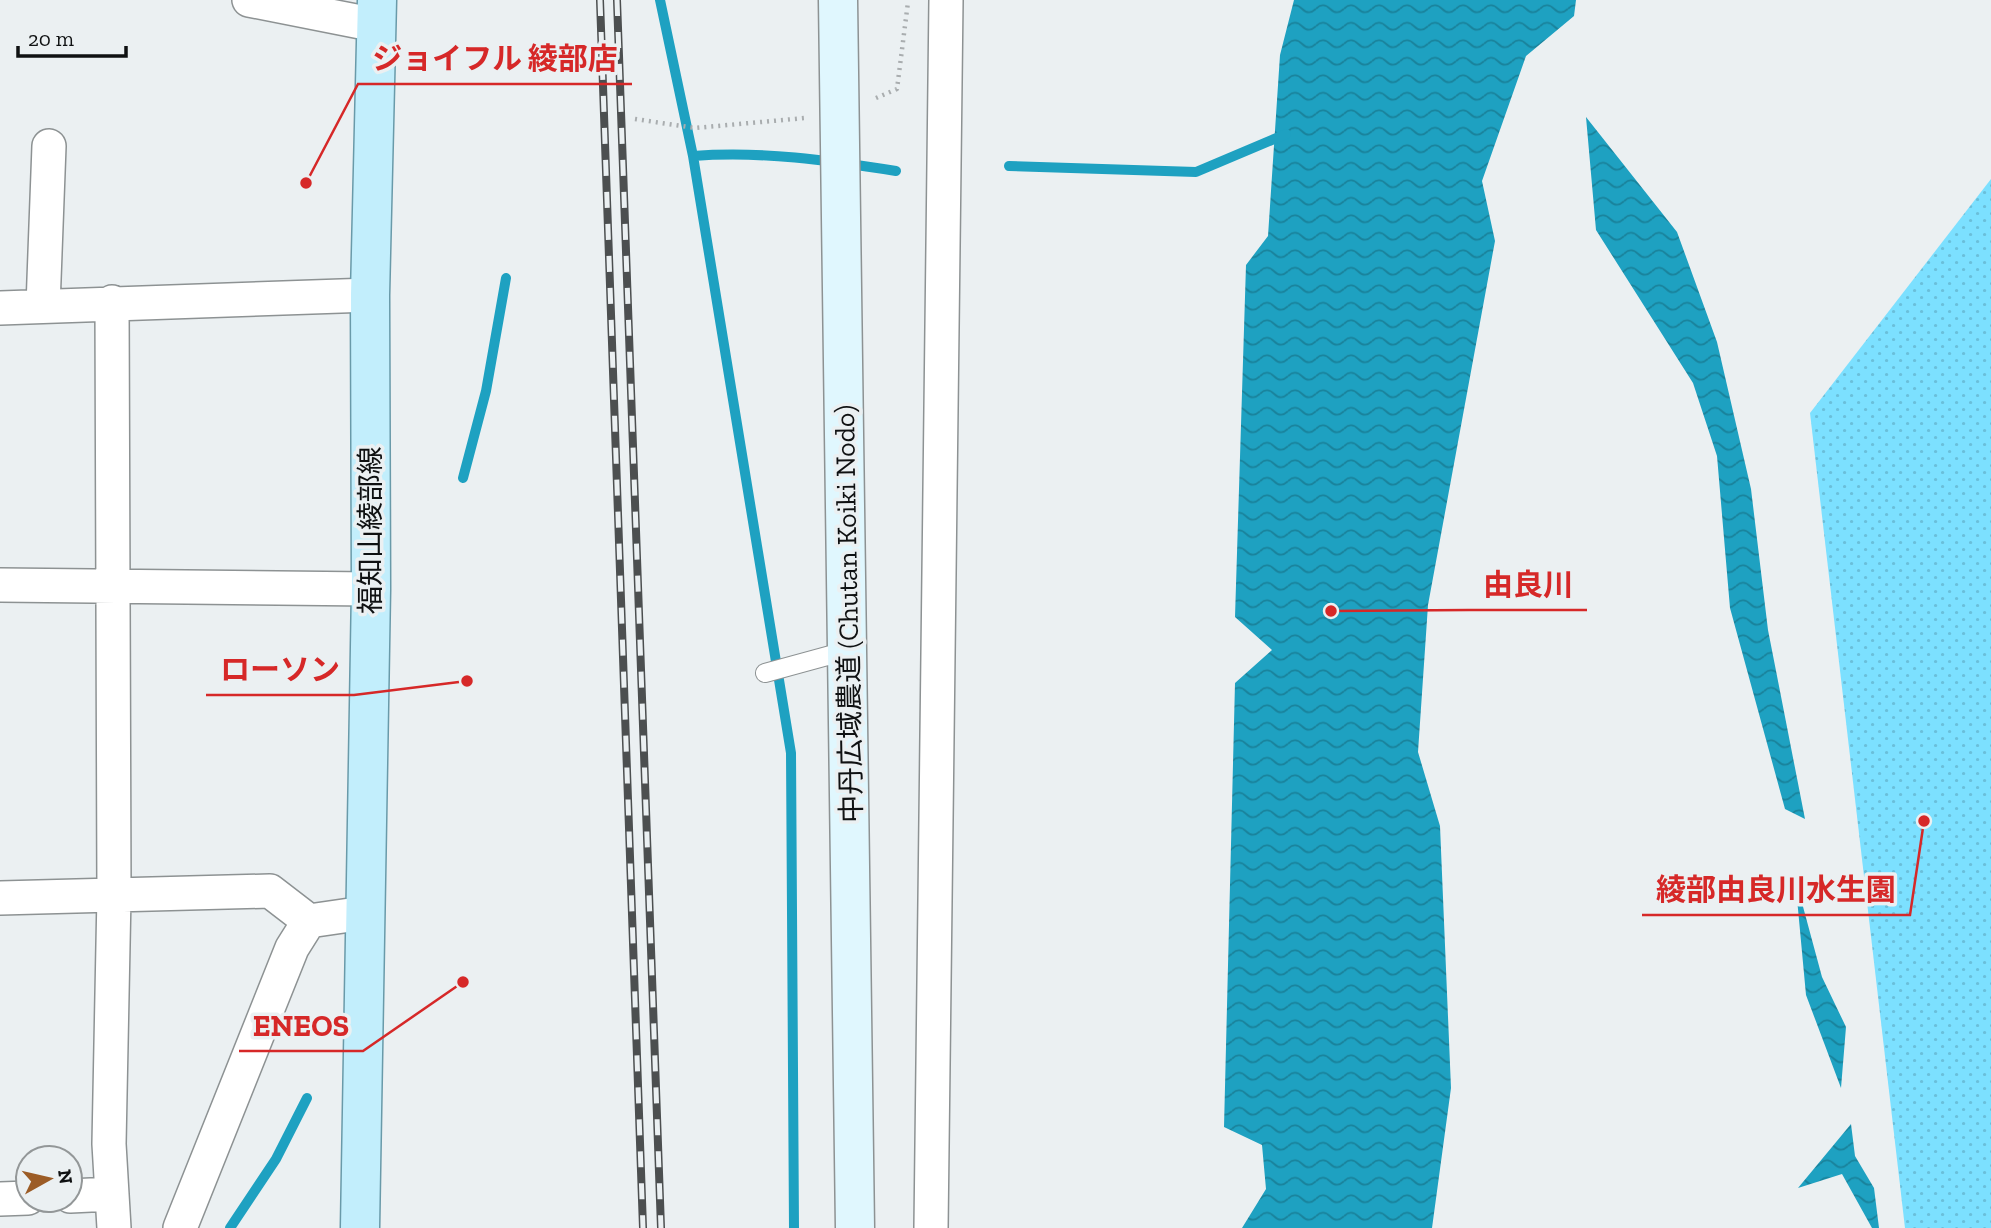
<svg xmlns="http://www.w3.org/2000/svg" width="1991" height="1228" viewBox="0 0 1991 1228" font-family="'Zilla Slab','Noto Sans JP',serif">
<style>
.park{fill:url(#park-dots)}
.water{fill:url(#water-waves)}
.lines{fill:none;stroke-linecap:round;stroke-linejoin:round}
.stream{stroke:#1ea1c1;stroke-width:10}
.lane-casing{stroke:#8d9293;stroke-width:20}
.street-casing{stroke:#8d9293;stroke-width:36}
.secondary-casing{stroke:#8d9293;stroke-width:41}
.primary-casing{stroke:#699aa9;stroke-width:41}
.path{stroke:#a9adaf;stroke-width:4.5;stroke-dasharray:2 5;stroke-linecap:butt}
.lane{stroke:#fff;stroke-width:18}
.street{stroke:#fff;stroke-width:33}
.secondary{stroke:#e0f7fe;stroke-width:38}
.primary{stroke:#c2eefc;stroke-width:38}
.rail-casing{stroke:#4c4f50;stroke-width:8}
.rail{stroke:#ebf0f2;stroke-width:5;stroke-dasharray:16;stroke-linecap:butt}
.labels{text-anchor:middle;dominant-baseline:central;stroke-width:7;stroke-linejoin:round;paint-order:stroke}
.street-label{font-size:28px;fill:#0f1112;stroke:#ebf0f2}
.leader{fill:none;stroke:#d62828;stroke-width:2.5}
.callout-dot{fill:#d62828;stroke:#ebf0f2;stroke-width:2.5}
.callout-label{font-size:30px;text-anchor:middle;font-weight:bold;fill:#d62828;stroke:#ebf0f2;stroke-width:7;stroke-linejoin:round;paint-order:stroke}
</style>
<defs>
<pattern id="park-dots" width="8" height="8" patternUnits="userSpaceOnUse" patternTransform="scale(1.75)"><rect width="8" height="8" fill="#7ce0ff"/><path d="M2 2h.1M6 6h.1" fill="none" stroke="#6abfda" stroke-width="1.8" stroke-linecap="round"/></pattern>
<pattern id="water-waves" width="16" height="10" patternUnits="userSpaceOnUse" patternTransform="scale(1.75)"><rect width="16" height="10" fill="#1ea1c1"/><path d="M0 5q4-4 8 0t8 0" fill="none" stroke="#19829b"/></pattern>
</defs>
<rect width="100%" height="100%" fill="#ebf0f2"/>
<path class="park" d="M1991,179v1049h-86l-95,-815z"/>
<path class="water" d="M1294,0h282l-2,16 -48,40 -44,125 13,60 -67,364 -10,147 22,74 11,262 -19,140h-190l24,-39 -4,-44 -38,-18 11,-444 37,-33 -37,-33 11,-352 22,-29 12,-181z
M1586,117l91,115 40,110 34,147 17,141 37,189 -20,-10 -55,-201 -13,-152 -24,-73 -97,-153z
M1795,877l27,100 24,50 -5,61 -35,-93z
M1851,1124l4,32 19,32 5,40h-7l-30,-54 -44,14z"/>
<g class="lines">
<path class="stream" d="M660,0l33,156 98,597 3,475
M693,156c69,-5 135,4 203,15
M1009,166l187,6 90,-38
M463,478l23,-87 20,-113
M230,1228l46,-69 31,-61"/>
<defs>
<path id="lane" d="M765,673l84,-23"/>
<path id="street" d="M249,0l127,25
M112,302l2,593 -5,249 5,84
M43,306l6,-160
M0,308l370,-13
M0,585l371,4
M0,898l270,-7 39,30
M70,1196l42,-2
M0,1199l28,-1
M180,1228l112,-280 17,-27 55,-8
M931,1228l15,-1228"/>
<path id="secondary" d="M838,0l17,1228"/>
<path id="primary" d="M360,1228l11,-639 -1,-294 7,-295"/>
</defs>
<use href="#lane" class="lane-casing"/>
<use href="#street" class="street-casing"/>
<use href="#secondary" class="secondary-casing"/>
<use href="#primary" class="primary-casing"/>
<path class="path" d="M876,98l21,-9 11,-87
M635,119l60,9 110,-10"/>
<use href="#lane" class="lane"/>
<use href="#street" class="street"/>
<use href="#secondary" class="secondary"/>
<use href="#primary" class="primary"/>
<defs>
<path id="rail" d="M600,0l43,1228
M617,0l44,1228"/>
</defs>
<use href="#rail" class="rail-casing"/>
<use href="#rail" class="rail"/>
</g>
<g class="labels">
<g class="street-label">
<text transform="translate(370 530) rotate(-90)">福知山綾部線</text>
<text transform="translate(848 614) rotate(-91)">中丹広域農道 (Chutan Koiki Nodo)</text>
</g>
</g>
<path class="leader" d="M306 183L358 84H632M1331 611L1469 610H1587M467 681L354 695H206M1924 821L1910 915H1642M463 982L363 1051H239"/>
<g class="callout-dot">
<circle cx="306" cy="183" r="7"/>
<circle cx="1331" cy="611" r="7"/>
<circle cx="467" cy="681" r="7"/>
<circle cx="1924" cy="821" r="7"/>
<circle cx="463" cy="982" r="7"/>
</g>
<g class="callout-label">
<text x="495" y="69">ジョイフル 綾部店</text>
<text x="1528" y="595">由良川</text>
<text x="280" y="680">ローソン</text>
<text x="1776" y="900">綾部由良川水生園</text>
<text x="301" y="1036">ENEOS</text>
</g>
<g transform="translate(49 1179) rotate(82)"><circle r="33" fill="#ebf0f2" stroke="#939798" stroke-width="2"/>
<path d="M0-5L12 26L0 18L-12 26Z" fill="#9c5c26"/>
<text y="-10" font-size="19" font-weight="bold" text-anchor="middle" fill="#0f1112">N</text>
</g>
<path d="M18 46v10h108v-10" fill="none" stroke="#0f1112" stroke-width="3.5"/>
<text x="28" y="46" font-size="21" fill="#0f1112" stroke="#ebf0f2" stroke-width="5" paint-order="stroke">20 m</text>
</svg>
